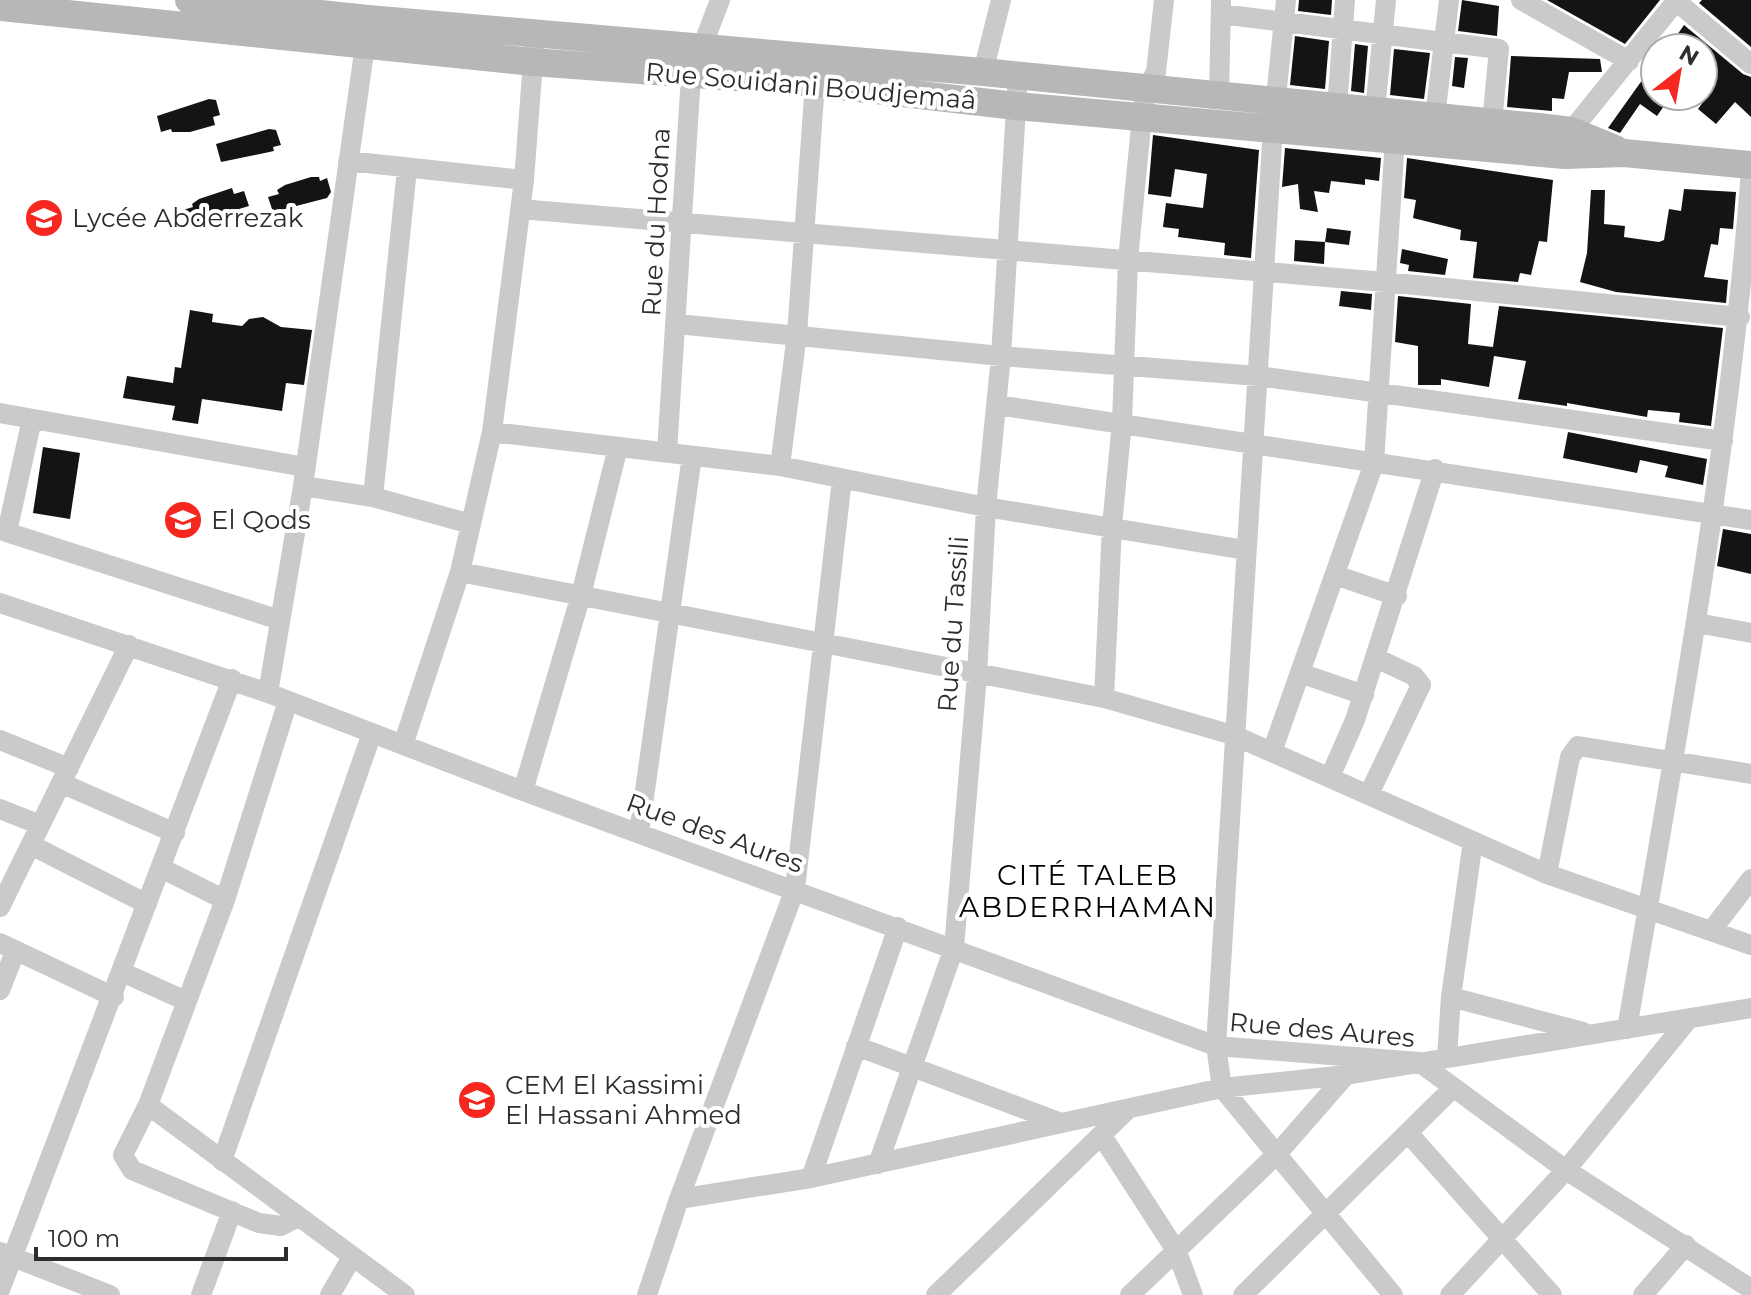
<svg xmlns="http://www.w3.org/2000/svg" width="1751" height="1295" viewBox="0 0 1751 1295" font-family="Montserrat,sans-serif">
<style>
.building{fill:#141414}
.lines{fill:none;stroke-linecap:round;stroke-linejoin:round}
.street{stroke:#cacaca;stroke-width:20}
.secondary{stroke:#b7b7b7;stroke-width:28}
.labels{text-anchor:middle;dominant-baseline:central;stroke-width:8;stroke-linejoin:round;paint-order:stroke}
.street-label{font-size:26px;fill:#2d2d2d;stroke:#fff}
.poi-label{font-size:26px;fill:#2d2d2d;stroke:#fff;text-anchor:start}
.neighbourhood-label{font-size:28px;letter-spacing:2px;fill:#000;stroke:#fff}
</style>
<rect width="100%" height="100%" fill="#fff"/>
<path class="building" d="M1299,0h33l-1,15 -33,-4z
M1462,0l37,6 -2,30 -39,-5z
M1547,0h113l-35,44z
M1702,0h49v47l-52,-44z
M1684,25l59,49 8,3v40l-16,-15 -19,22 -18,-15 5,-7v-54h-35z
M1295,36l34,5 -4,48 -35,-4z
M1355,44l13,2 -4,47 -13,-2z
M1394,49l36,4 -6,46 -34,-4z
M1511,56l89,3 2,13h-33l-5,27 -12,-1v13l-45,-4z
M1455,57l13,1 -4,30 -12,-2z
M1655,62v34h16l-14,20 -17,-12 -20,29 -12,-5z
M209,99l7,1 4,15 -7,2 2,8 -25,7h-18l-1,-3 -10,3 -4,-16z
M269,129l7,1 5,15 -8,2 1,4 -53,11 -5,-18z
M1153,135l106,15 -8,108 -27,-3 1,-12 -47,-6 1,-8 -16,-2 3,-24 37,5 4,-34 -32,-5 -4,28 -23,-3z
M1285,148l96,10 -2,23 -14,-2v6l-34,-4 -2,12 -15,-2 4,21 -18,-3 -2,-25 -16,3z
M1407,158l146,22 -6,62 -8,-1 -8,34 -11,-2 -2,9 -45,-4 4,-36 -17,-2 1,-10 -48,-12 3,-18 -12,-2z
M311,177h8l1,4 7,-3 4,14 -4,6 -54,14 -5,-15 11,-3 -2,-4 8,-5z
M232,188l2,6 10,-3 5,15 -10,3 2,3 -54,14 -4,-16 10,-3 -1,-3 7,-5z
M1684,189l52,3 -3,37 -13,-1 -2,17 -7,-1 -7,33 24,3 -2,23 -110,-11 -36,-10 7,-29 4,-63h14l-1,34 21,2 -1,11 35,5 5,-2 5,-31 12,2z
M1327,228l24,3 -2,14 -24,-3z
M1295,240l30,2 -1,22 -30,-3z
M1402,249l46,10 -3,16 -37,-4 1,-6 -9,-2z
M1341,291l31,3 -1,16 -32,-4z
M1398,296l73,8 -3,40 25,3 6,-41 224,22 -12,98 -32,-4 1,-9 -32,-3 -1,7 -80,-14v3l-49,-7 8,-38 -32,-5 -5,31 -48,-8v6h-23v-39l-23,-4z
M190,310l23,4 -1,8 30,4 7,-7 14,-2 18,10 31,3 -8,55 -18,-2 -4,28 -80,-12 -4,25 -26,-4 3,-14 -52,-8 4,-22 46,7 2,-16 6,1z
M1568,432l139,27 -4,26 -38,-8 3,-11 -28,-6 -3,13 -74,-15z
M43,447l37,6 -10,66 -37,-6z
M1723,529l28,5v40l-34,-8z"/>
<g class="lines">
<path class="street" d="M1286,0l-13,127 -57,919 6,42 171,207
M1521,0l108,61
M1676,1l75,63
M1221,14l278,35 -7,74
M367,31l-64,455 -35,207 255,98 693,255 203,16 147,108 185,119
M983,72l18,-72
M1219,97l2,-95
M1337,108l8,-108
M1375,111l11,-111
M1435,117l14,-117
M1568,142l3,-11 106,-131
M348,161l176,19
M520,209l865,73 355,35
M677,324l324,32 257,20 465,65
M997,405l754,115
M0,413l305,54
M492,432l288,34 206,41 259,43
M667,452l24,-376 29,-76
M780,466l17,-132 18,-251
M303,486l70,11 98,27
M373,497l34,-328
M0,530l280,90
M7,532l25,-113
M460,572l644,126 129,37 314,139 204,71
M1335,575l62,21
M0,603l268,90
M1697,623l54,10
M1300,673l64,22
M1104,698l8,-172 10,-104 6,-162 14,-144 4,-27 10,-17 8,-72
M288,701l-63,199 -77,205 257,190
M0,740l69,28
M403,745l57,-173 32,-140 32,-252 10,-132
M1272,752l102,-289 21,-324
M1330,777l25,-57 80,-251
M61,783l114,50
M523,791l58,-196 37,-148
M1369,794l52,-109 -7,-9 -38,-18
M0,809l40,16
M639,833l53,-377
M31,845l116,59
M161,868l64,32
M1547,874l23,-117 8,-11 173,28
M0,907l129,-262
M1711,931l40,-52
M0,943l114,54
M122,972l64,29
M0,990l15,-38
M1451,997l132,35
M1627,1029c49,-287 102,-568 124,-858
M856,1046l203,76
M1447,1057l4,-60 22,-156
M148,1105l-25,50 9,15 127,53 22,3 17,-9
M1409,1134l143,161
M1102,1136l75,116 16,43
M222,1161l150,-428
M878,1164l76,-216 23,-273 9,-168 15,-151 17,-281
M811,1178l87,-251
M679,1199l132,-21 411,-90 124,-13 405,-67
M0,1252l110,43
M0,1290l232,-611
M201,1295l31,-84
M330,1295l22,-38
M647,1295l32,-96 116,-310 47,-410
M936,1295l192,-186
M1130,1295l147,-141 69,-79
M1243,1295l210,-207
M1450,1295l116,-125 121,-149
M1643,1295l43,-50"/>
<path class="secondary" d="M189,0l179,19 615,53 556,55 32,4 44,18
M0,7l533,55 282,21 201,23 549,49 59,-2 127,12"/>
</g>
<defs>
<symbol id="school-disc" viewBox="-11 -11 22 22"><circle r="9.5" fill="#f5271e" stroke="#fff"/><path d="M0-5L7-2L0 1L-7-2ZM-4 1L0 2.5L4 1V4Q0 6-4 4Z" fill="#fff"/></symbol>
</defs>
<g fill-rule="evenodd">
<use href="#school-disc" x="22" y="196" width="44" height="44"/>
<use href="#school-disc" x="161" y="498" width="44" height="44"/>
<use href="#school-disc" x="455" y="1078" width="44" height="44"/>
</g>
<g class="labels">
<g class="street-label">
<text transform="translate(811 86) rotate(5)">Rue Souidani Boudjemaâ</text>
<text transform="translate(656 222) rotate(-87)">Rue du Hodna</text>
<text transform="translate(953 624) rotate(-86)">Rue du Tassili</text>
<text transform="translate(715 833) rotate(20)">Rue des Aures</text>
<text transform="translate(1322 1030) rotate(5)">Rue des Aures</text>
</g>
<g class="poi-label">
<text x="72" y="218">Lycée Abderrezak</text>
<text x="211" y="520">El Qods</text>
<text x="505" y="1085">CEM El Kassimi<tspan x="505" dy="30">El Hassani Ahmed</tspan></text>
</g>
<g class="neighbourhood-label">
<text x="1088" y="875">CITÉ TALEB<tspan x="1088" dy="32">ABDERRHAMAN</tspan></text>
</g>
</g>
<g transform="translate(1679 72) rotate(31)"><circle r="38" fill="#ffffff" stroke="#ababab" stroke-width="2"/>
<path d="M0-6L14 30L0 20L-14 30Z" fill="#f5271e"/>
<text y="-12" font-size="22" font-weight="bold" text-anchor="middle" fill="#2d2d2d">N</text>
</g>
<path d="M36 1247v12h250v-12" fill="none" stroke="#2d2d2d" stroke-width="4"/>
<text x="48" y="1247" font-size="24" fill="#2d2d2d" stroke="#ffffff" stroke-width="6" paint-order="stroke">100 m</text>
</svg>
